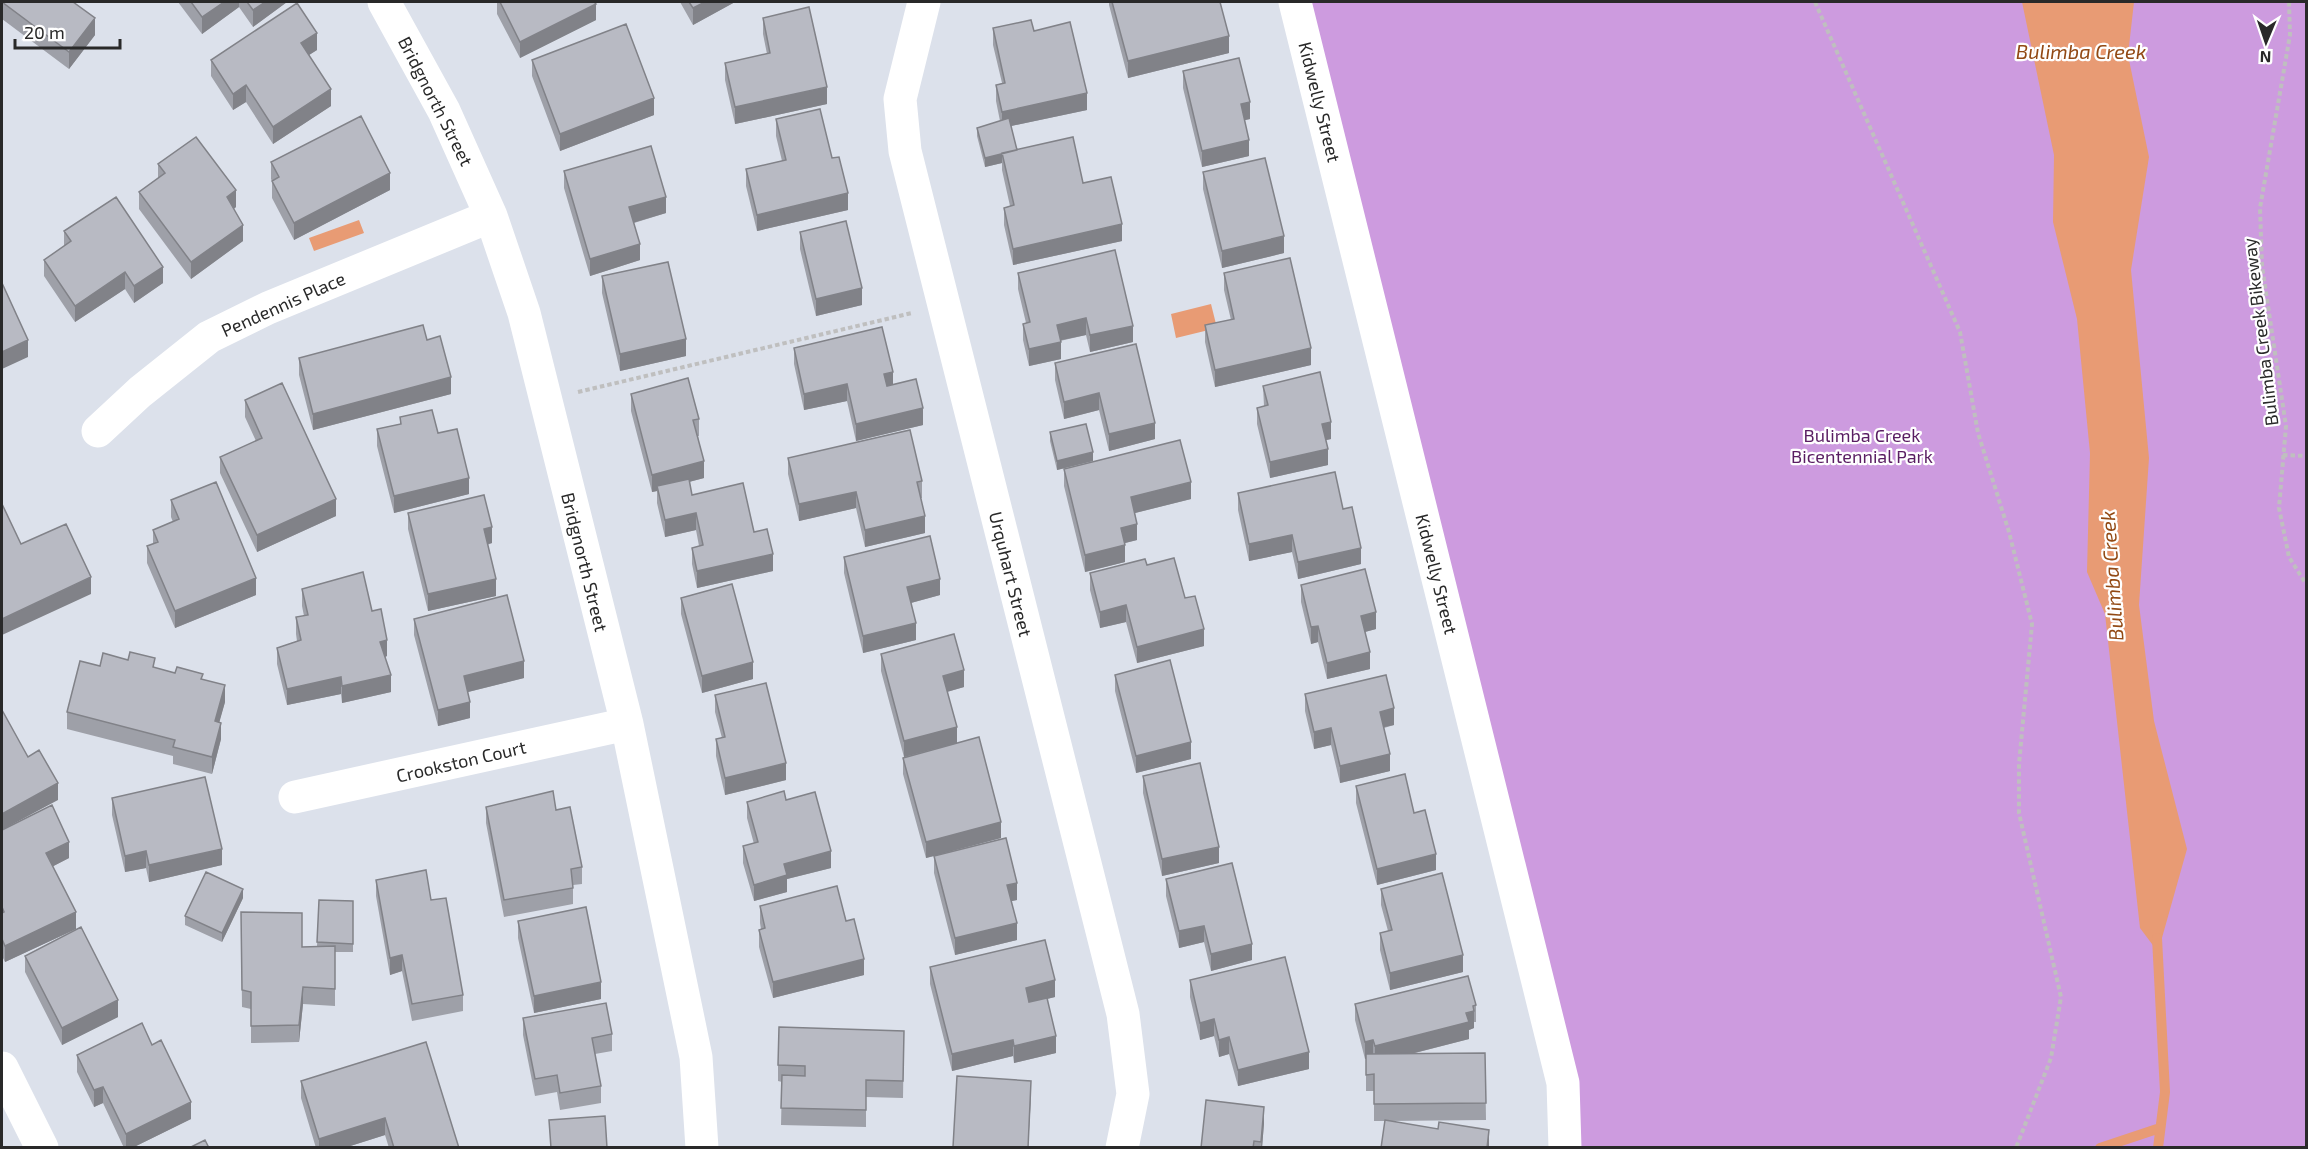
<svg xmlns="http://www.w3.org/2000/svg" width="2308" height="1149" viewBox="0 0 2308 1149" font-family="'Exo 2',sans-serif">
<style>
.green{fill:#cd9bdf}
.water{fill:#e89b74}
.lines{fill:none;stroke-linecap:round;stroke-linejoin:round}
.stream{stroke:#e89b74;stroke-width:10}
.path{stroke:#bfbfbf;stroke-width:4;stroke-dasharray:4.5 3;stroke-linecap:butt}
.minor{stroke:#fff;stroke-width:33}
.wall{fill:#9ea0a8}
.shaded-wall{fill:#818288}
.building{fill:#b8bac3;stroke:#818288;stroke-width:1.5}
.labels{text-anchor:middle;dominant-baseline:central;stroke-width:4.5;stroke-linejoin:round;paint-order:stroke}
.street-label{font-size:18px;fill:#292929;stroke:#fff}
.park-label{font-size:18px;fill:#591d62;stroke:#fff}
.water-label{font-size:20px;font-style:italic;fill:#924914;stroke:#fff}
</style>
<rect width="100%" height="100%" fill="#dce1eb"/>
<path class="green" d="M1295,2h1011v1145h-741z"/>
<path class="water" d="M2022,2h112l-6,53 21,102 -18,113 18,188 -10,147 15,116 33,128 -29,103 -18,-24 -35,-314 -18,-42 3,-119 -13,-134 -24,-97 1,-67z
M359,220l5,13 -50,18 -5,-13z
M1211,304l6,24 -41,10 -5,-24z"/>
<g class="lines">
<path class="stream" d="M2157,938l8,154 -7,56
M2100,1148l60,-20"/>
<path class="path" d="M1815,2l145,330 18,101 31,99 23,92 -13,140v49l42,184 -10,61 -35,90
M2289,2l1,33 -30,173 2,58 24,160 -7,82 10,49 17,27
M578,392l334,-79
M2283,455l23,1"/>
<path class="minor" d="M384,2l60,109 47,105 33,97 103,411 69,333 6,91
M924,2l-24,97 5,52 218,863 10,80 -11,54
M1295,2l268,1081 2,65
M98,431l42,-39 69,-55 59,-29 223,-92
M295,797l332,-73
M2,1068l40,80"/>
</g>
<path class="wall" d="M2,2l93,33 -26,34 -67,-50z
M178,2h109l-34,25 -14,-20 -37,27z
M497,2h97l2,18 -76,38 -23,-44z
M680,2h55l-42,23z
M1109,2h56l64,51 -101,25 -19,-73z
M763,18l64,86 -92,20 -10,-44v-17l42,-9 -4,-20z
M993,28l41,3 53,79 -76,16 6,24 66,33 39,58 -109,24 -9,-40v-17l6,-2 -8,-36v-7l-17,4 -8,-31v-8l23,-7 -4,-20v-16l6,-2 -9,-38z
M317,50l-8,5 22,51 -58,38 -27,-42 -13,8 -22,-34v-16z
M532,60l122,55 -94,36 -28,-75z
M1183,71l67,48 -6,1 5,36 -47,11 -19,-79z
M776,119l56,39 16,52 -91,21 -11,-45v-17l36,-8 -6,-25z
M271,162l119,28 -96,50 -22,-42v-17l-1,-2z
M158,164l78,43 -2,2 9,32 -52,38 -52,-70v-17l19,-14z
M564,171l102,42 -32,10 6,37 -50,16 -26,-88z
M1203,172l81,81 -62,15 -19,-79z
M64,231l99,52 -29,20 -9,-14 -50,33 -31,-46v-16l20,-14z
M800,232l62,73 -46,11 -16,-67z
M1018,273l115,69 -43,10 -4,-17 -26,6 1,18 -32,7 -6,-26v-16l3,-1 -8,-34z
M1224,273l87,92 -96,22 -10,-45v-17l26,-5 -7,-30z
M602,276l84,80 -66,15 -18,-78z
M427,340l24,54 -138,36 -14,-55v-17z
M1136,344l19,95 -46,12 -10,-41 -35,9 -9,-39v-17z
M794,348l99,37 30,40 -67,16 -9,-40 -43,9 -10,-46z
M1263,386l68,53 -5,1 2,25 -58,13 -13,-54v-16l7,-2z
M631,394l68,25v17h-1l6,42 -15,4 3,13 62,37 19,39 -76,17 -5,-24v-16l7,-2 -3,-16 -31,7 -8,-34v-12l-5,1 -21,-81z
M245,400l91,116 -79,36 -37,-79v-16l36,-16 -11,-24z
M400,417l38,16 31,61 -75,19 -17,-67v-17l23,-5z
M1050,432l43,29 -36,9 -7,-29z
M788,458l134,23v17h-1l4,35 -60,14 -9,-39 -57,13 -11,-47z
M1064,469l127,30 -56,14 2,27 -12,3v19l-40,10 -21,-86z
M1238,493l105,16 18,55 -63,15 -6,-27 -43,9 -11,-51z
M171,500l85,95 -81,33 -28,-65v-17l6,-2v-14l20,-8 -2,-5z
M408,513l84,30 -5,2 9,51 -68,15 -20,-82z
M844,557l96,38 -29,8 5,37 -53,13 -19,-80z
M1147,565l38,33 19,48 -67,17 -11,-41 -26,6 -10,-38v-17z
M1301,585l75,44 -11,3 5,37 -43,10 -9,-37 -7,2 -10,-42z
M302,589l70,22 15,45 -2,1 6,35 -49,11 -1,-9 -54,11 -10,-41v-16l20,-7 -1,-7v-17l8,-1 -2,-10z
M681,598l72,81 -51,14 -21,-79z
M414,619l110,59 -56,14 2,26 -32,8 -24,-91z
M881,654l83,33 -17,5 10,51 44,95 -49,13 65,49 -6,1 6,39 -62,15 -21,-82v-17l-8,2 -23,-84v-16l1,-1 -23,-86z
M100,666l55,2 48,12 22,22 -6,20 2,17 -9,35 -39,-10v-8l-106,-27v-17z
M1115,675l76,84 -55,14 -21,-82z
M1305,694l89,31 -10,3 6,43 -50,12 -9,-38 -17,4 -9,-38z
M715,695l71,85 -61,15 -9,-39v-17l6,-1 -7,-26z
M1143,776l76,87 -57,13 -19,-83z
M1356,786l58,27 22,57 -59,15 -21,-82z
M112,798l110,67 -73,17 -3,-14 -21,4 -13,-57z
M786,800l45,68 -44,11v13l-33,9 -11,-38v-17l11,-2 -7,-26v-16z
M486,807l70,3 26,57v17l-9,1v19l-69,13 -18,-94z
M2,830l67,28 -16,8 23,63 -71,33 -3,-6z
M1166,879l86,81 -41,11 -7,-29 -25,6 -13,-52z
M376,880l55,20 32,95v16l-51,10 -10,-50 -12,4 -14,-79z
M1381,889l82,83 -73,18 -10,-40v-17l8,-2 -7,-26z
M243,898l-21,44 -37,-17v-9z
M319,900l34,1v51h-18v54l-32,-2 -4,38 -48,1v-34l-9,-2 -1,-95 61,35 15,-1z
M760,906l104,69 -91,23 -14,-51v-17l2,-1 -1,-6z
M518,921l83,78 -67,14 -16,-75z
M25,956l93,61 -56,28 -37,-73z
M930,967l125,30 -8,2 9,54 -42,10 -1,-7 -61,15 -22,-87z
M1190,980l119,89 -71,17 -9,-32 -10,3 -5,-21 -14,4 -10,-43z
M1355,1004l121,1v17h-2v6l-5,2v9l-58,15 74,-1 1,67 -98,1 50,8 51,1v18h-108l4,-27h-11v-30h-8v-33l-1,1 -10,-39z
M523,1018l89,16v17l-17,3 6,32v17l-41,7 -3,-18 -22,4 -12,-61z
M904,1031l-1,67 -37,-1v30l-85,-2 1,-43 -4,-1v-16z
M152,1045l39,74 -59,29h-8l-21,-45 -9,4 -17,-35v-17z
M301,1081l158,67h-70l-4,-13 -41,13h-28l-15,-50z
M1264,1123l-2,25h-61z"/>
<path class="shaded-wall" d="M224,2h15v5l-37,27v-17z
M265,2h22l-34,25v-17z
M705,2h30l-42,23v-17z
M596,4v16l-76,38v-16z
M95,18v17l-26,34v-17z
M317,33v17l-16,10v-17z
M1229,36v17l-101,25v-17z
M246,85v17l-13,8v-16z
M827,87v17l-92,20v-17z
M331,89v17l-58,38v-17z
M1087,93v17l-85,18v-16z
M654,98v17l-94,36v-17z
M1250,102v17l-9,2v-17z
M1249,140v16l-47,11v-16z
M1002,154v9l-17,4v-9z
M390,173v17l-96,50v-17z
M236,190v17l-9,6v-16z
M848,193v17l-91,21v-16z
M666,197v16l-37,11v-17z
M1122,224v17l-109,24v-16z
M243,225v16l-52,38v-17z
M1284,236v17l-62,15v-17z
M640,244v16l-50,16v-17z
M163,267v16l-29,20v-17z
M125,272v17l-50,33v-16z
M862,288v17l-46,11v-17z
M1086,318v17l-29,6v-16z
M1133,326v16l-43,10v-17z
M686,339v17l-66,15v-17z
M28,340v17l-26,12v-17z
M1061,342v17l-32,7v-17z
M1311,348v17l-96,22v-17z
M893,372v17l-9,2v-17z
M451,377v17l-138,36v-16z
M847,384v17l-43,9v-16z
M1099,393v17l-35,9v-17z
M923,408v17l-67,16v-17z
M1331,422v17l-9,2v-17z
M1155,423v16l-46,12v-17z
M1328,449v16l-58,13v-16z
M1093,452v9l-36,9v-9z
M704,461v17l-46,12 -1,-4v5l-5,1v-17z
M469,478v16l-75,19v-17z
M1191,482v17l-60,15v-17z
M856,492v16l-57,13v-17z
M336,499v17l-79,36v-17z
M696,513v17l-31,7v-17z
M925,516v17l-60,14v-17z
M1137,524v16l-16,4v-16z
M492,527v16l-8,2v-16z
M1292,535v17l-43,9v-17z
M1125,545v17l-40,10v-17z
M1361,548v16l-63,15v-17z
M773,554v17l-76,17v-17z
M91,577v17l-89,41v-16z
M256,578v17l-81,33v-17z
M496,579v17l-68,15v-17z
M940,579v16l-33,9v-17z
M1126,605v17l-26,6v-16z
M1376,612v17l-15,4v-17z
M916,623v17l-53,13v-17z
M1318,626v16l-7,2v-17z
M1204,629v17l-67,17v-16z
M387,640v16l-7,3v-17z
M1370,652v17l-43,10v-16z
M524,661v17l-60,15v-17z
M753,662v17l-51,14v-17z
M964,670v17l-21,6v-17z
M391,675v17l-49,11v-17z
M341,677v17l-54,11v-16z
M225,685v17l-10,36v-17z
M470,702v16l-32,8v-16z
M1394,708v17l-14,3v-16z
M221,723v16l-9,35v-17z
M957,727v16l-53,14v-16z
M1331,728v17l-17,4v-17z
M1191,742v17l-55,14v-17z
M1390,754v17l-50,12v-17z
M786,763v17l-61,15v-17z
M58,783v17l-56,30v-16z
M1001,822v16l-75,20v-16z
M69,842v16l-23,12v-17z
M1219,847v16l-57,13v-17z
M222,849v16l-73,17v-17z
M146,851v17l-21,4v-16z
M831,851v17l-44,11v13l-33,9v-16l30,-21z
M1436,854v16l-59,15v-16z
M1017,883v17l-10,2v-17z
M243,889v9l-21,44v-9z
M76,912v17l-71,33v-16z
M1017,923v17l-62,15v-17z
M1204,926v16l-25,6v-17z
M1252,944v16l-41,11v-17z
M402,955v16l-12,4v-17z
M1463,955v17l-73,18v-17z
M864,959v16l-91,23v-16z
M1055,980v17l-29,7v-16z
M601,982v17l-67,14v-17z
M303,987v17l-4,38v-17z
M118,1000v17l-56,28v-17z
M1474,1011v17l-5,2v9l-94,24v-17z
M1214,1019v17l-14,4v-17z
M1056,1036v17l-42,10v-17z
M1229,1037v17l-10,3v-17z
M1013,1040v16l-61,15v-17z
M1373,1040v17l-8,2v-17z
M1309,1052v17l-71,17v-16z
M1031,1081v16l-3,51z
M103,1087v16l-9,4v-17z
M191,1102v17l-59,29h-6v-14z
M1264,1107v16l-2,25h-1z
M385,1118v17l-41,13h-25v-9z
M1489,1130v18h-2z"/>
<path class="building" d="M2,2h71l22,16 -26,34z
M191,2h33l-22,15z
M247,2h18l-12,8z
M500,2h94l2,2 -76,38z
M689,2h16l-12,6z
M1112,2h108l9,34 -101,25z
M297,3l20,30 -16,10 30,46 -58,38 -27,-42 -13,9 -22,-34z
M809,7l18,80 -92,20 -10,-44 45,-10 -7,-35z
M1031,20l3,11 36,-9 17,71 -85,19 -6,-27 9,-2 -12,-55z
M626,24l28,74 -94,36 -28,-74z
M1239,58l11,44 -9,2 8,36 -47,11 -19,-80z
M820,109l12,49 7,-1 9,36 -91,22 -11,-46 40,-9 -10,-41z
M361,116l29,57 -96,50 -22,-42 7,-4 -8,-15z
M1009,118l8,32 -32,8 -8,-30z
M196,137l40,53 -9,7 16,28 -52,37 -52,-70 26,-19 -7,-9z
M1073,137l10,46 28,-6 11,47 -109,25 -9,-41 10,-3 -12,-52z
M651,146l15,51 -37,10 11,37 -50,15 -26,-88z
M1265,158l19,78 -62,15 -19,-79z
M116,197l47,70 -29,19 -9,-14 -50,34 -31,-46 27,-19 -7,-10z
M846,221l16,67 -46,11 -16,-67z
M1115,250l18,76 -43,9 -4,-17 -29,7 4,17 -32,7 -6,-25 7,-2 -12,-49z
M1290,258l21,90 -96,22 -10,-45 29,-6 -10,-46z
M668,262l18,77 -66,15 -18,-78z
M2,283l26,57 -26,12z
M423,325l4,15 13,-4 11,41 -138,37 -14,-56z
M882,327l11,45 -9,2 3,12 29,-7 7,29 -67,16 -9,-40 -43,10 -10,-46z
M1136,344l19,79 -46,11 -10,-41 -35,9 -9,-39z
M1320,372l11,50 -9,2 6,25 -58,13 -13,-54 11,-3 -5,-19z
M688,378l11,41 -6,1 11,41 -52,14 -21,-81z
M282,383l54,116 -79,36 -37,-78 42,-19 -17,-38z
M432,410l6,23 19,-4 12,49 -75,18 -17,-67 24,-5 -1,-7z
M1086,424l7,28 -36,9 -7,-29z
M910,430l12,51 -5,1 8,34 -60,14 -9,-38 -57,12 -11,-46z
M1180,440l11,42 -60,15 6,27 -16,4 4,17 -40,10 -21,-86z
M1335,472l8,37 9,-2 9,41 -63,14 -6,-27 -43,9 -11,-51z
M689,479l3,16 51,-12 11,49 13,-3 6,25 -76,17 -5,-23 11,-3 -7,-32 -31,7 -8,-34z
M216,482l40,96 -81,33 -28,-65 11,-4 -5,-12 26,-11 -8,-19z
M484,495l8,32 -8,2 12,50 -68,15 -20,-81z
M2,504l19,40 45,-20 25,53 -89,42z
M930,536l10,43 -33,8 9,36 -53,13 -19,-79z
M1174,558l11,40 10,-2 9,33 -67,18 -11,-42 -26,7 -10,-39 55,-14 2,6z
M1365,569l11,43 -15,4 9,36 -43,11 -9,-37 -7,1 -10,-42z
M363,572l9,39 9,-2 6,31 -7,2 11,33 -49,11 -1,-9 -54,12 -10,-41 24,-8 -5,-23 12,-2 -6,-26z
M732,584l21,78 -51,14 -21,-78z
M507,595l17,66 -60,15 6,26 -32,8 -24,-91z
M954,634l10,36 -21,6 14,51 -53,14 -23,-87z
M130,652l25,6 -2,9 22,6 2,-6 26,7 -2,5 24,6 -10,36 6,2 -9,34 -39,-10 2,-7 -108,-28 13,-51 20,5 3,-13 25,7z
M1170,660l21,82 -55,14 -21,-81z
M1386,675l8,33 -14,4 10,42 -50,12 -9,-38 -17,4 -9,-38z
M766,683l20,80 -61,15 -9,-39 9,-2 -10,-42z
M2,710l26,47 11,-7 19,33 -56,31z
M979,737l22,85 -75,20 -23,-84z
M1200,763l19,84 -57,12 -19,-83z
M1405,774l9,39 11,-3 11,44 -59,15 -21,-83z
M205,777l17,72 -73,16 -3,-14 -21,5 -13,-58z
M553,791l3,19 14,-3 12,60 -11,2 2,19 -69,12 -18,-93z
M784,791l2,9 29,-8 16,59 -47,13 3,11 -33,10 -11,-39 15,-4 -11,-40z
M52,805l17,37 -23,11 30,59 -71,34 -3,-7v-26l2,-1 -2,-5v-77z
M1006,838l11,45 -10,2 10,38 -62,15 -21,-82z
M1232,863l20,81 -41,10 -7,-28 -25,5 -13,-52z
M426,870l5,30 15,-2 17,97 -51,9 -10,-49 -12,3 -14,-78z
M206,872l37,17 -21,44 -37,-17z
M1442,873l21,82 -73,18 -10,-40 12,-3 -11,-41z
M837,886l9,35 8,-2 10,40 -91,23 -14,-52 6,-2 -5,-22z
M319,900l34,1v43l-36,-2z
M586,907l15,75 -67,14 -16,-75z
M241,912l61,1v34l33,-1v43l-32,-2 -4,38 -48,1v-34l-9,-2z
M81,927l37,73 -56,28 -37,-72z
M1045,940l10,40 -29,8 3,14 18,-4 9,38 -42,10 -1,-6 -61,14 -22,-87z
M1285,957l24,95 -71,18 -9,-33 -10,3 -5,-21 -14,4 -10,-43z
M1468,976l8,29 -3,1 1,5 -8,2 3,9 -94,24 -2,-6 -8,2 -10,-38z
M606,1003l6,31 -20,4 9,48 -41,7 -3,-18 -22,4 -12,-61z
M142,1023l10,22 9,-5 30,62 -65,32 -23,-47 -9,3 -17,-35z
M779,1027l125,4 -1,50 -37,-1v30l-85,-2 1,-33 23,1v-10l-27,-1z
M426,1042l33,106h-65l-9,-30 -66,21 -18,-58z
M1485,1053l1,50 -112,1v-30l-8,1v-21z
M957,1076l74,5 -3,67 -75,-1z
M1206,1100l58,7 -3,35 -7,-1 -1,7h-52z
M605,1116l2,32h-56l-2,-28z
M1385,1120l53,9 1,-7 50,8 -2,18h-106z
M205,1140l4,8h-20z"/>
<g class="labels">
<g class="street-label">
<text transform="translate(436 101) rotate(63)">Bridgnorth Street</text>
<text transform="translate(1320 102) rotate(76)">Kidwelly Street</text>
<text transform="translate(283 304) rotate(-24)">Pendennis Place</text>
<text transform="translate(2260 332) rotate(-97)">Bulimba Creek Bikeway</text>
<text transform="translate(585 562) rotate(76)">Bridgnorth Street</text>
<text transform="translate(1011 574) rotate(76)">Urquhart Street</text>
<text transform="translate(1437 574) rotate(76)">Kidwelly Street</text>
<text transform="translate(461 761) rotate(-13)">Crookston Court</text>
</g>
<g class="park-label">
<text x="1862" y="435">Bulimba Creek<tspan x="1862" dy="21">Bicentennial Park</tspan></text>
</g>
<g class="water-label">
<text x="2081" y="51">Bulimba Creek</text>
<text transform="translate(2111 576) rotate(-94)">Bulimba Creek</text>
</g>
</g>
<rect width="2308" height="1149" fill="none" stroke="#292929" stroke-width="6"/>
<g transform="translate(2266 42) rotate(182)" stroke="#ffffff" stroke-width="4.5" paint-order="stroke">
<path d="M0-4.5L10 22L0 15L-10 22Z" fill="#292929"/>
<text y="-9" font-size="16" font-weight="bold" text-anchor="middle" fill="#292929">N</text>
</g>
<path d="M15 39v9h105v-9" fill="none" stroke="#292929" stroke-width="3"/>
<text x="24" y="39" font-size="18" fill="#292929" stroke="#ffffff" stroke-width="4.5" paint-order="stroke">20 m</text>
</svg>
